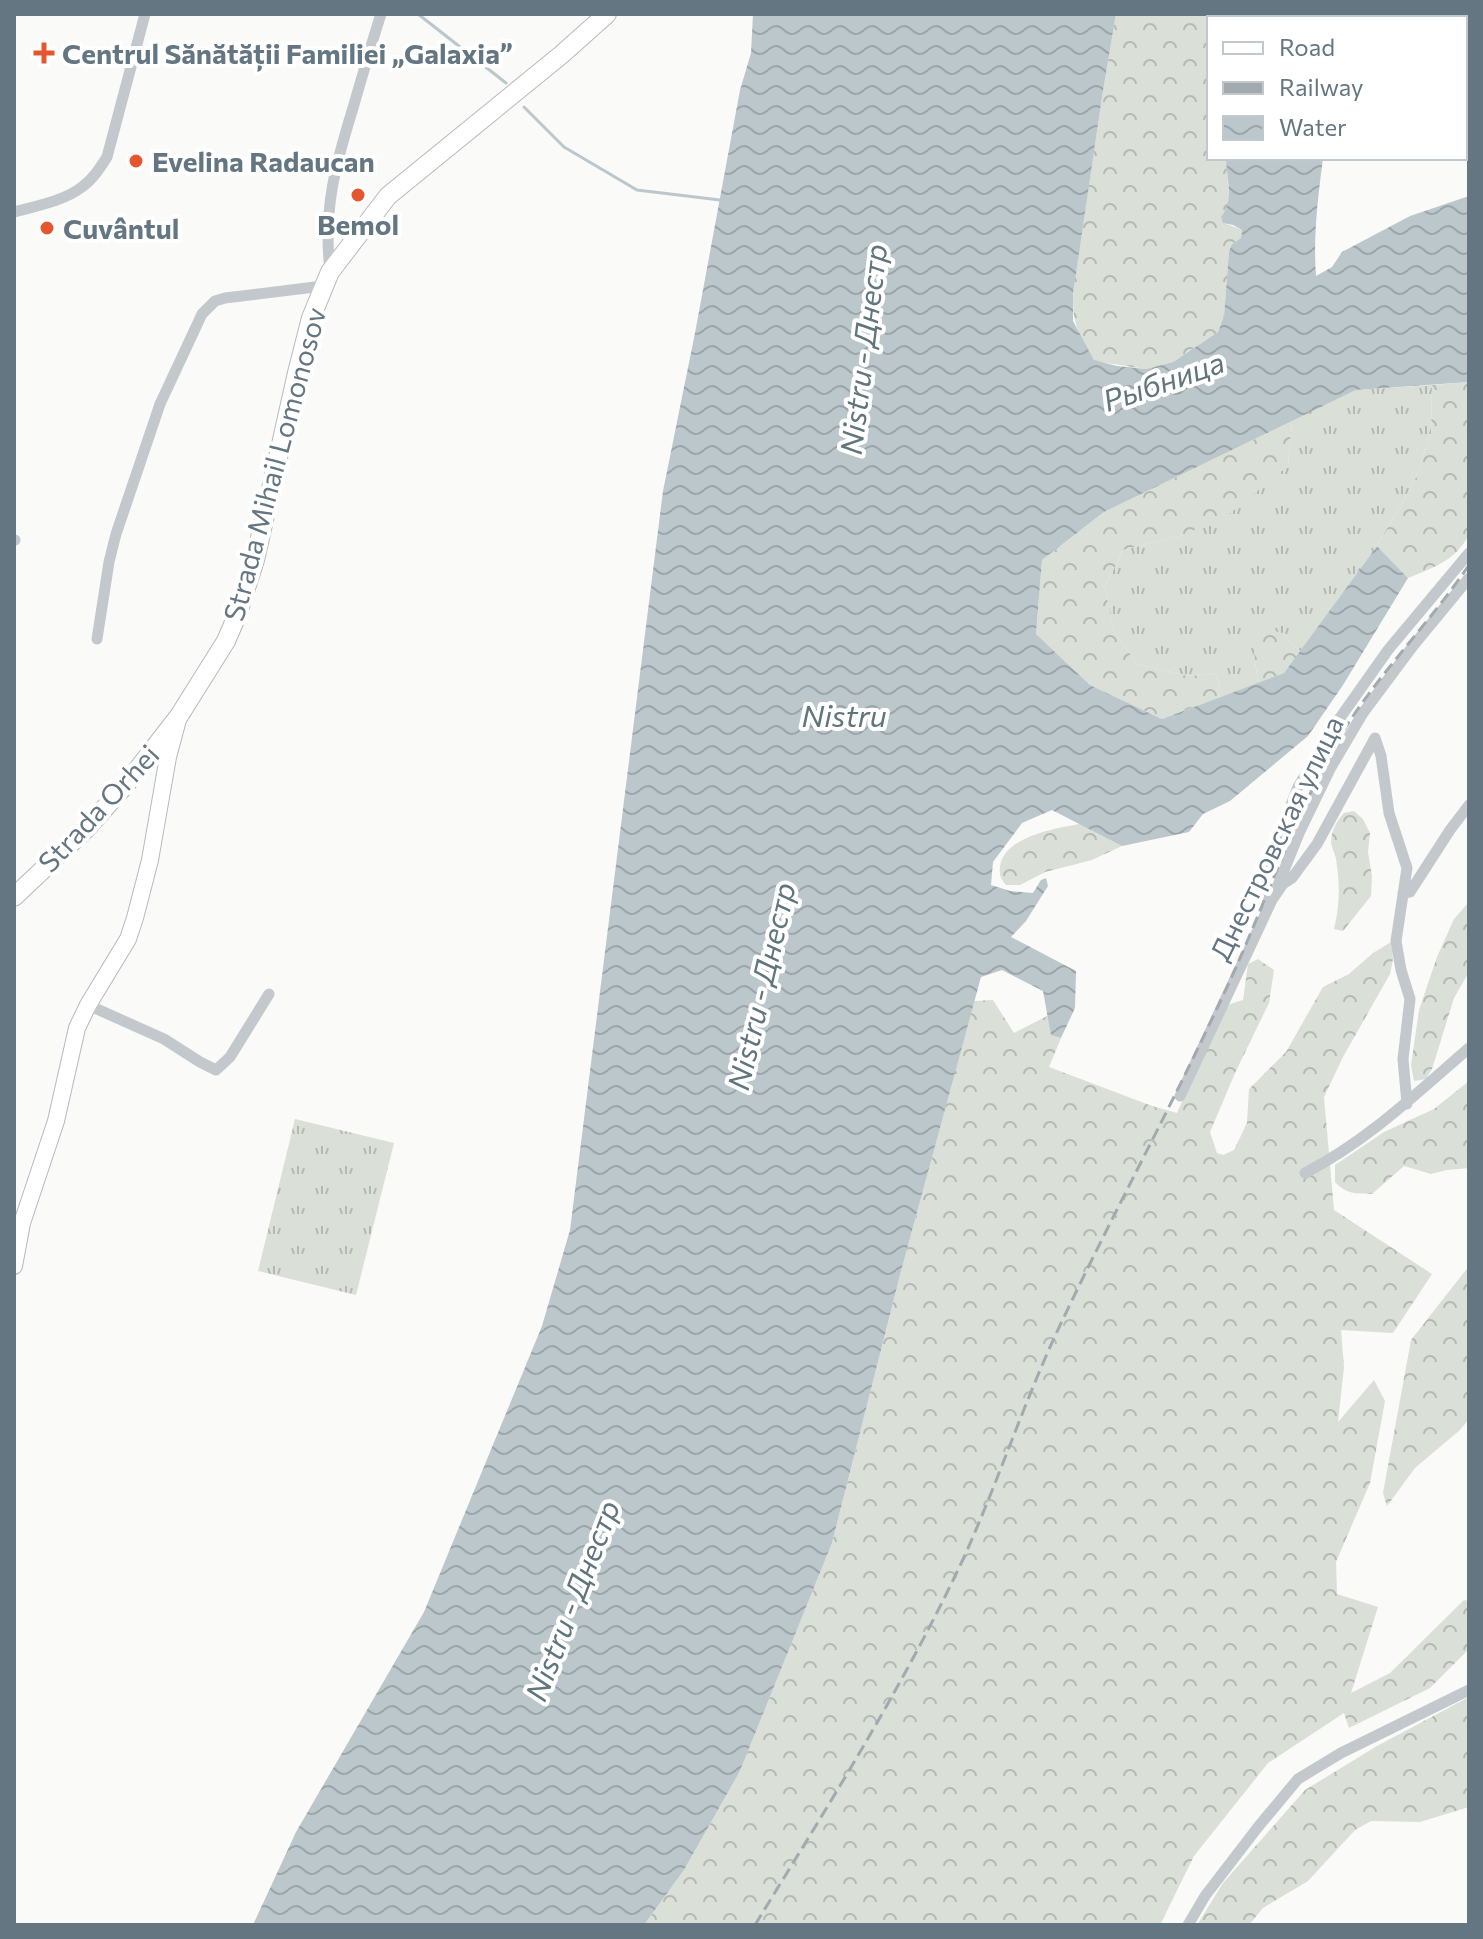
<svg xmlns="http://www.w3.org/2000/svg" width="1483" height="1939" viewBox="0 0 1483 1939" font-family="Commissioner,sans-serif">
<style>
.grass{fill:url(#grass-tufts)}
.forest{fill:url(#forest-crowns)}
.water{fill:url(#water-waves)}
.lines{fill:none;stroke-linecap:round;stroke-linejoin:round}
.stream{stroke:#bbc7cb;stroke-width:3}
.secondary-casing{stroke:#b3babf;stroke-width:18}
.primary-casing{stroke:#b5babe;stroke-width:20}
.street{stroke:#c3c8cc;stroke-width:11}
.secondary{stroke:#fff;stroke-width:16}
.primary{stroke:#fff;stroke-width:18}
.rail{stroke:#a2aab0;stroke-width:3;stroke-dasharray:12 6;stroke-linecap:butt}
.poi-dot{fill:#e4572e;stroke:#fff;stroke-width:3}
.labels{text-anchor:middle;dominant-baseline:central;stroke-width:8;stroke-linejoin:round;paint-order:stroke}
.poi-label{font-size:28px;font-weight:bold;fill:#657683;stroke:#fff;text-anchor:start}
.street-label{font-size:28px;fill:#657683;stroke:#fff}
.water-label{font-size:30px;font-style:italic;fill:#60757c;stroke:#fff}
</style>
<defs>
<pattern id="grass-tufts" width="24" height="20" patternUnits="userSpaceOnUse" patternTransform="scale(2)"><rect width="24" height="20" fill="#dadfd7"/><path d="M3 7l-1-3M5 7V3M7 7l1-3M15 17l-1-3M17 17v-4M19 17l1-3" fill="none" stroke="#b4b9b4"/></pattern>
<pattern id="forest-crowns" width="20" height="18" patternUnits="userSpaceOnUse" patternTransform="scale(2)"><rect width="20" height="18" fill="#dadfd7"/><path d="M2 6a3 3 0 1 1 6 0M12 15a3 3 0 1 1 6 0" fill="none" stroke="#b4b9b4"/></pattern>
<pattern id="water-waves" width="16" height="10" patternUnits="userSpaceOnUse" patternTransform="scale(2)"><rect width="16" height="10" fill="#bbc7cb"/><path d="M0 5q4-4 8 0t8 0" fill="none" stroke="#9ca6aa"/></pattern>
</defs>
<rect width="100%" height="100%" fill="#fafaf8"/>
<path class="grass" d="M1432,385l-1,48 -16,47 -38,66 -77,106 -17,-19 -29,20 4,30 -38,14 -3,-23 -29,2 -51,-12 -24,-34 -8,-43 18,-37 60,-15 105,-69 4,-45 64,-31z
M295,1119l99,24 -38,152 -98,-24z"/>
<path class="forest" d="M1116,14h151v4h-58v140h17l3,40 -5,25 18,7 -1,8 -9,6 -3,7 -5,65 -6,16 -45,30 -27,7 -52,-8c-22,-38 -24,-47 -18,-90l26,-174z
M1469,382v152c-12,26 -36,34 -61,44l-31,-32 38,-66 16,-47 1,-48z
M1292,421l-4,45 -60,49 -45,20 -60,15 -18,37 8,43 24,34 51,12 29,-2 3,23 -58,22 -72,-34 -54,-51 6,-74 62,-48z
M1265,629l18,4 17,19 -16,21 -26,10 -4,-30z
M1354,811l9,8 7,14 -2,19 4,24 -1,20 -28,35 -9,-2c6,-24 6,-45 2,-70 -1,-6 -5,-12 -5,-18 0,-10 7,-22 13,-28z
M1080,824l42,22 -30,14 -47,12 -25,13h-14c-5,-6 -7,-10 -6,-18 3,-30 56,-39 80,-43z
M1469,902v70l-15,26 -22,71 -6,10 -12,2 -3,-16 8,-55 18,-53 17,-38z
M1391,942l2,17 -3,15 -47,83 -19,40 10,113 98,64 -39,59 -52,-3 3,37 -6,55 36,-42 11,21 -15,82 -34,79 1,32 41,13 -27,86 39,-20 74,-73 5,1v48l-39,39 -81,40 -5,-15 -76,50 -74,93 -34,69h-516l40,-55 56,-99 92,-228 68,-268 74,-274 19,-1 21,33 35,-18 2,19 10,4 -12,29 103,39 25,7 46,-101 7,-8 13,-4 5,-36 10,-5 16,11 -5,33 -34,70 -25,59 7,21 6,2 11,-5 13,-27 2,-34 37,-37 37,-65 26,-13 24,-21z
M1469,1081v87l-22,2 -16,4 -27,-8 -32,28c-16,-1 -25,1 -37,-12v-17l49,-33 50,-23z
M1469,1266v153l-9,11 -45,38 -28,38 -4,-13 28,-153z
M1469,1697v110l-49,15 -49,-1 -16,9 -47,51 -45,27 -14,17h-52l26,-42 82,-93 72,-44z"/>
<path class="water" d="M753,14h363l-14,83 -29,197v27l21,39 23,6 29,3 27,-7 45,-30 6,-16 5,-65 3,-7 9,-6 1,-8 -9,-5 -10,-2 -2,-6c14,-17 5,-39 5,-59h97c-5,39 -10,79 -7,118l16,-9 10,-15 68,-36 59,-20v186l-113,8 -252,122 -62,48 -6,74 54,51 72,34 122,-46 93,-127 31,32 -65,107 -35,51 -78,65 -27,13 -14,18 -67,14 -70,-36 -30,13 -29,39 -2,23 19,6 23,2 8,-13 5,-2 2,8 -22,35 -15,16 65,34 -1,37 -14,30 -10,-3 -8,-44 -41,-21 -21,7 -81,298 -68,268 -92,228 -56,99 -40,55h-391l43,-93 128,-220 118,-286 28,-96 93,-739 32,-158 45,-243 11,-37z"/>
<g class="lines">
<path class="stream" d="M418,14l88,69
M524,107l40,40 73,43 83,10"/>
<defs>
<path id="secondary" d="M14,1266l8,-43 34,-102 21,-93 11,-23 40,-66 7,-21 15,-58 18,-103 11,-41"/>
<path id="primary" d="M14,897l73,-69 40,-45 52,-67 47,-75 12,-28 17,-53 42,-187 14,-55 19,-46 58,-76 173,-141 46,-41"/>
</defs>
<use href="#secondary" class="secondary-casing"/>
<use href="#primary" class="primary-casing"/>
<path class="street" d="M14,212c22,-6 50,-11 68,-25 11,-8 18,-19 25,-30l38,-143
M330,271c-7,-61 5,-105 23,-163 9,-31 18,-63 28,-94
M14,540h1
M97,639l12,-77 7,-28 44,-130 42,-90 13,-13 10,-3 98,-12
M1403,893l7,-1 40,-62 19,-25
M88,1005l76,34 36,23 16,8 14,-13 39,-63
M1180,1096l92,-196 28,-69 30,-62 33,-56 50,-67 56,-68
M1407,1104l-4,-45 7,-60 -9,-29 -5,-29 11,-73 -18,-55 -8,-57 -6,-18 -58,106 -25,34 -9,6 -11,16 -15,-8 41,-105 37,-62 53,-75 81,-97
M1305,1173c62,-32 112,-80 164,-125
M1188,1925l17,-29 53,-69 40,-48 43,-26 128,-63"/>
<use href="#secondary" class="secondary"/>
<use href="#primary" class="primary"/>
<path class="rail" d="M755,1925c74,-121 150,-241 210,-370 35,-78 61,-159 98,-236 51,-107 108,-212 158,-319 40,-84 69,-173 114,-255 37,-65 92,-118 134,-180"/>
</g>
<g class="poi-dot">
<path d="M40 41h8v8h8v8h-8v8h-8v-8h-8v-8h8z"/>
<circle cx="136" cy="161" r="8"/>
<circle cx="358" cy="195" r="8"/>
<circle cx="47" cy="228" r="8"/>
</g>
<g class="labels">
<g class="poi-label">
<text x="62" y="53">Centrul Sănătății Familiei „Galaxia”</text>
<text x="152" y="161">Evelina Radaucan</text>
<text x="358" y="224" text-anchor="middle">Bemol</text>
<text x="63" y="228">Cuvântul</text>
</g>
<g class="street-label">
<text transform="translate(274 464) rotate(-75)">Strada Mihail Lomonosov</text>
<text transform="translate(98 808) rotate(-47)">Strada Orhei</text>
<text transform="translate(1276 838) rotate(-64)">Днестровская улица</text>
</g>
<g class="water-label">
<text transform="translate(862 349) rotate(-83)">Nistru - Днестр</text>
<text transform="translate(1163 380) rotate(-19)">Рыбница</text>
<text x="844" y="714">Nistru</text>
<text transform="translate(760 986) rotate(-77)">Nistru - Днестр</text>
<text transform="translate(571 1600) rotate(-69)">Nistru - Днестр</text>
</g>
</g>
<rect width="1483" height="1939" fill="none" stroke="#657683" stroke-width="32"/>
<rect x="1207" y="16" width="260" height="144" fill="#ffffff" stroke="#c1c8cd" stroke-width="2"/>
<rect x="1223" y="42" width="40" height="12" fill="#ffffff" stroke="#c1c8cd" stroke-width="2"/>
<text x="1279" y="56" font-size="24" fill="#657683">Road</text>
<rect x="1223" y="82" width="40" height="12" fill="#a2aab0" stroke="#c1c8cd" stroke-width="2"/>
<text x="1279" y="96" font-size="24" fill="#657683">Railway</text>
<rect x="1223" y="116" width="40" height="24" fill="url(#water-waves)" stroke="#c1c8cd" stroke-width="2"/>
<text x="1279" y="136" font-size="24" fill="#657683">Water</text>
</svg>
